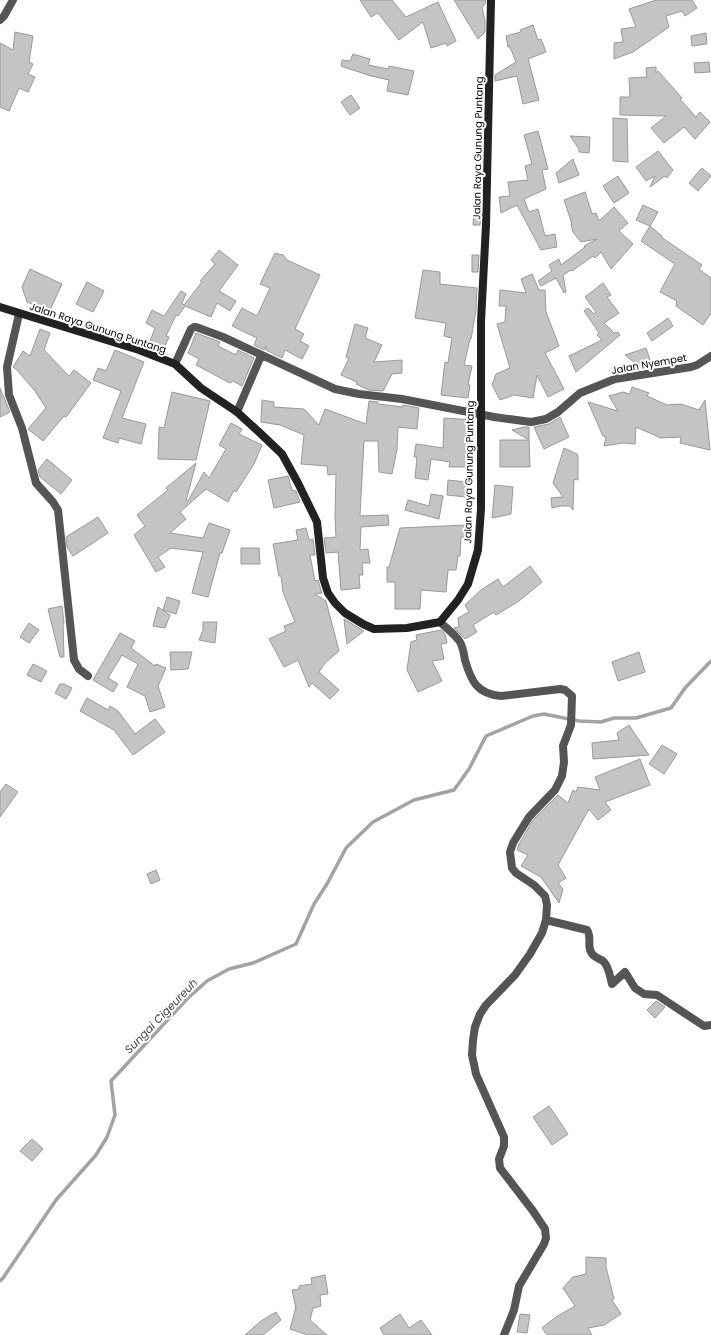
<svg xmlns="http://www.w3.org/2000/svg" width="711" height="1335" viewBox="0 0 711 1335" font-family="Poppins,sans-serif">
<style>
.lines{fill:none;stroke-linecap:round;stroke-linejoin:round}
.stream{stroke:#a3a3a3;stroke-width:3.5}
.building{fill:#c4c4c4;stroke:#999}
.street{stroke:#555;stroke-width:8}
.secondary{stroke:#222;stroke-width:8}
.labels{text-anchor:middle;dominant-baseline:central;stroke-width:4;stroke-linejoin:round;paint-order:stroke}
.street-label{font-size:10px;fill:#000;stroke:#fff}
.water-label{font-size:11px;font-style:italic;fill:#444;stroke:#fff}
</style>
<rect width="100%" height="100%" fill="#fff"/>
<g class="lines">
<path class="stream" d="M0,1281l3,-3 53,-78 40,-45 11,-18 8,-22 -4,-34 77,-83 19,-17 22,-12 24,-6 43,-19 18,-40 13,-20 19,-36 27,-26 41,-22 40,-10 15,-21 17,-33 47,-20 11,-2 35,7 22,1 13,-4h22l35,-10 14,-20 26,-27"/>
</g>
<path class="building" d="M360,0h32l14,17 32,-15 18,39 -9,5 -1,-3 -15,5 -8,-26 -24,18 -21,-27 -7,4z
M454,0h32l-1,4 -3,3 3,14v11l-7,7z
M656,0h36l5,8 -12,8 -3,-5 -16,5 3,11 -36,25 -19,7v-16l9,-1 -2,-13 15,-2 -7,-18z
M533,25l5,15 3,-1 5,13 -18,7 11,41 -16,4 -6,-28 -22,5v-6l21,-13 -6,-15h-2l-2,-11 15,-4 -1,-2z
M15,32l18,4 -4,26 4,2 -5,10 7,3 -7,15 -9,-4 -10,23 -9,-4v-64l13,7z
M706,33l1,11 -15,2 -1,-10z
M353,54l17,5 -2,6 20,4 1,-3 25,5 -6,24 -21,-4 2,-11 -18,-4 -30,-10 1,-6 8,1z
M709,62l1,10 -15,1 -1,-10z
M656,67v6l2,-2 24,27 -2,1 16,18 4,-5 10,10 -15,17 -11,-12 -20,16 -13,-15 15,-12 -46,-1v-18h10l-1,-19 18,-1 -1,-9z
M351,95l9,13 -10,7 -9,-13z
M613,118l14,1 1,43 -15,-1z
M538,131l10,38 -6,1 4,19 -22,10 5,13 9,-3 7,27 10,-2 2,13 -16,3 -24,-45 -16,8 -2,-16 11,-1 -2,-14 20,-2 -3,-14 7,-2 -8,-29z
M570,136l20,1 -1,16 -10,-1v-3z
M658,151l15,19 -6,8 -2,-2 -15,11 5,-11 -9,5 -10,-14z
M573,159l6,16 -20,8 -3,-10z
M702,168l9,8 -13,15 -9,-8z
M618,176l11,17 -15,10 -11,-17z
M585,192l7,22 4,-1 3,8 15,-14 14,16 -9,8 14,13 -22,25 -10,-17 -6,6 -2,-2 -21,15 -1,-1 -8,5 3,17 -2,1 -8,-15 -15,8 -3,-5 14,-10 -3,-6 10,-6 2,6 24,-18 -1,-1 13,-7 -16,3 -8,-10 -2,-8h1l-8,-24z
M643,205l15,7 -8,14 -14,-6z
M474,212h7l-1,13h-7z
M650,226l12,10 -1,1 41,28 -3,4 12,9v35l-8,12 -27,-19 1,-5 -17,-9 15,-28 -34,-23z
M219,250l19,15 -19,26 17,10 -6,10 -13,-8 -6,14 -26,-11 -7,10 -2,-1 -10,21 3,1 -6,13 -14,-6 6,-16 -9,-5 6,-13 12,6 17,-25 5,3 -4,9 2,2 18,-23 -2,-1 15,-17 -4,-4z
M275,253l8,2 4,5 33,15 -25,54 9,5 -4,7 9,5 -7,13 -17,-9 -3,8 -16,-8v-4l-2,4 -10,-5 3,-7 -25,-12 10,-18 15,8 13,-28 -10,-4z
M472,255h7l-1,17h-6z
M30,269l32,15 -13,28 -22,-10 -5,-15z
M423,270l17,2v12l37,4 -1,22 -5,29h-1l-6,26 8,1 -4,19h2l-2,13 -27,-3 4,-33 3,1 4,-25 -8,-2 2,-13 -31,-5z
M532,274l7,16h6l1,22 13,34 -14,7 19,36 -16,8 -11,-22 -4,23 -19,-3 -14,5 -8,-15 4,-11 14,-6 -13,-44 8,-2 1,-16h-7l1,-16 26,3 -5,-14z
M87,282l17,9 -11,21 -17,-8z
M603,283l8,12 -4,2 12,16 -15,10 10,10 4,-1 2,3 -44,37 -7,-16 33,-16 -5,-5 2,-2 -15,-22 4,-3 6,6 2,-2 -11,-15z
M668,318l5,8 -21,15 -5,-8z
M355,324l13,4 -3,10 17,7 -8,17 28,-2v13l-10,1 -9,17 -14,-1 -13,-6 1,-2 -16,-7 8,-17 -3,-1z
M40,329l10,4 -6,17 25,26 5,-6 17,13 -25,34 -2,-1 -21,25 -15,-12 18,-21 -11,-17 -18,-21 -4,-3 10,-16 7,5z
M196,333l24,9 -2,4 18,9 2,-5 16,8 -12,28 -9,-5 -3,2 -34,-18 3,-6 -11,-6z
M646,348l4,12 -7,9 -18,-14z
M115,350l29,12 -22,56 24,6 -5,20 -22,-6 -1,5 -15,-5 18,-47 -28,-11 5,-12 8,3z
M632,387l17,6 -2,3 20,9 14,-1 18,6 6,-10 5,50 -30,-7 1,-6 -20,1 -25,-11 -1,17 -12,-1 -19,3 2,-9 -3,-1 -15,-34 30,9 -9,-15 14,-4 7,2z
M0,388l10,24 -10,5z
M172,392l38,9 -14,59 -38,-1 1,-32 5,1z
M262,400l12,2v5l30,2 15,16 6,-16 41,15 3,-23 9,1v2l25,3v-2l16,3 -2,21 -19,-2 -1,22 -5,25 -13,-2 -1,-31h-14l-4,75 28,-1 1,10 -28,2 -1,23 8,-1 2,14h-8l1,12h-4l1,13 -19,2 -3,-38 -12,1 -2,-15 12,-1 -1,-20 1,-43 -8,1 -1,-9 -26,-2 3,-29 -24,-10 -19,-3z
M560,417l9,20 -25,12 -10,-22 15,-3z
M444,418l30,2 -2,20h-2l-1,27h-20l1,-5 -19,-3 -3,21 -13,-2 2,-21h-3l2,-13 27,4z
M231,423l11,6 -3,5 23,11 -8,19 -18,28 -2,-2 -6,12 -22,-13 -26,23 6,7 -16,14 33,5 6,-15 21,7 -8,23h-2l-12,44 -16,-4 11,-41 -32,-4 -13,9 7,10 -9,5 -22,-37 11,-9 -8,-11 31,-25 -2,-2 30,-25 -10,38h2l16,-29 5,6 17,-29 -7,-4z
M524,427h5v13l-17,-10z
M500,440h29l1,27h-30z
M564,448l13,6 1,3v23l-4,-1 -1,31 -3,-4h-9l-9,2 -1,-10 12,-1 -10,-14z
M47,459l25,21 -11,14 -21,-17 -2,-7z
M288,476l4,14 4,1 4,11 -26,6 -6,-28z
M448,480l19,2 -1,15 -19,-2z
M495,485l18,2 -2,27 -19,4z
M431,494l12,2 -4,23 -34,-9 3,-10 21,6z
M98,517l10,16 -35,23 -6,-9 -1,-10z
M466,525l-2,12h-3l-1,19h-2l-2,14h-8l-2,22 -25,-2 -1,19h-25v-27h-8v-15h2l11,-39z
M306,528l3,12 4,-1 2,16h-5l5,26 3,-1 4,13 -7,1 11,7 13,50 -14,12 -6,9 20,18 -9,9 -18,-16 -3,4 -11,-27 -14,7 -15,-28 17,-8 -2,-5 11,-4 -12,-30 -2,-16h-2l-6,-32 25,-4 -2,-10z
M241,548h18l1,16h-19z
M530,566l12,16 -23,19 -23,14 -2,-3 -21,13 4,7 -12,7 -11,-11 5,-1 -1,-9 11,-6 -4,-7 16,-15 17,-11 5,8z
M167,597l13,4 -4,13 -13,-4z
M62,606l2,17h-1l1,34h-4l-12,-48z
M158,607l12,8 -5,13 -12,-2z
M344,619l20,12 -17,13z
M203,622h14l-2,21 -16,-3 4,-10z
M29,623l10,7 -10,13 -9,-6z
M441,630l4,4 2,9 -6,1 3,15 -12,2 10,20 -24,11 -11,-22 4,-28 6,-2 -1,-5z
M120,633l15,8 -4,7 24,18 1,-2 10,4 -8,18 7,21 -15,5 -5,-16 -18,-9 11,-23 -16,-9 -14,23 10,6 -5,8 -20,-12z
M170,652h22l-4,17 -17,1z
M639,652l6,20 -27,9 -6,-19z
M33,664l14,7 -6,11 -14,-7z
M60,684h4l8,4 -6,11 -11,-6z
M87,698l21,12 2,-4 8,5 17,23 20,-15 10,13 -32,23 -19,-25 -34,-19z
M629,725l20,30 -56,4 -1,-16 27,-3 -2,-7z
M662,745l15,9 -13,20 -15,-10z
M640,759l10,26 -45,17 6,8 -13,10 -9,-11 -31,56 8,13 -8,5 5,6 -4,14 -18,-26 -20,-11 7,-11 -11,-5 2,-6 14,-24 25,-25 10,8 5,-13 3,2 2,-5 22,3 -5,-13z
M6,784l12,8 -18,25v-25z
M156,870l4,10 -9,4 -4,-10z
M656,1001l9,6 -10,11 -8,-8z
M549,1106l19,28 -16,11 -19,-28z
M32,1139l11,10 -11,12 -12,-10z
M586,1257l20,1v9l8,32 -2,1 9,14 -17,11 -16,3 4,7h-45l-5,-7 14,-11 19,-11 -12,-18 10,-11 13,-3z
M325,1275l3,19 -8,1 1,11 -8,2 -3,12 17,15h-19l-18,-6 6,-22v1l-4,-18 7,-1v-3l13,-2 -1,-6z
M276,1312l5,8 -18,15h-18l16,-14z
M400,1314l9,14 12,-8 11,15h-48l-4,-7z
M520,1314l10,1 -3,18 -10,-1z"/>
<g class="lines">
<path class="street" d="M0,20l4,-4 9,-16
M19,314l-12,53 2,28 13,33 14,55 17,19 5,8 16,150 5,9 9,7
M175,364l16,-35 3,-2h2l27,10 112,52 24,5 43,5 92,18 37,5 15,-3 12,-7 22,-19 35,-14 76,-12 6,-2 14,-9
M237,412l24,-56
M440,622c6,6 15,12 20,20 3,5 4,12 5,18 6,21 12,34 36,36l59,-7 5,1 7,6 -1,29 -8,21 1,16 -2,14 -7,14 -26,27 -16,26 -3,9 2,16 4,5 18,12 11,11 2,9 -1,15 -4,13 -12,21 -15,21 -29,30 -6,9 -5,13 -2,13 -1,15 4,19 28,63v9l-5,13 1,9 33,43 12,18 1,9 -2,6 -25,42 -5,24 -10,25
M546,920l41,10c5,7 0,15 4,22 2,5 7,6 12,9 6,5 7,16 9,23l13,-12 10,16 9,6 13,1 47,31 7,-1"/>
<path class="secondary" d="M0,307l139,43 36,14 26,24 36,24 23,21 22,21 16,29 19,39 6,56 5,15 7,10 10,10 18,11 11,5 33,-1 33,-6 18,-22 10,-16 10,-34 3,-41v-188l5,-96 5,-225"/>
</g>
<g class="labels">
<g class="street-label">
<text transform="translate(478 148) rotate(-89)">Jalan Raya Gunung Puntang</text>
<text transform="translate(98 328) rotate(18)">Jalan Raya Gunung Puntang</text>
<text transform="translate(649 364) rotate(-10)">Jalan Nyempet</text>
<text transform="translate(469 472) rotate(-89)">Jalan Raya Gunung Puntang</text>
</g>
<g class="water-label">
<text transform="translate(161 1016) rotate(-46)">Sungai Cigeureuh</text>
</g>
</g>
</svg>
